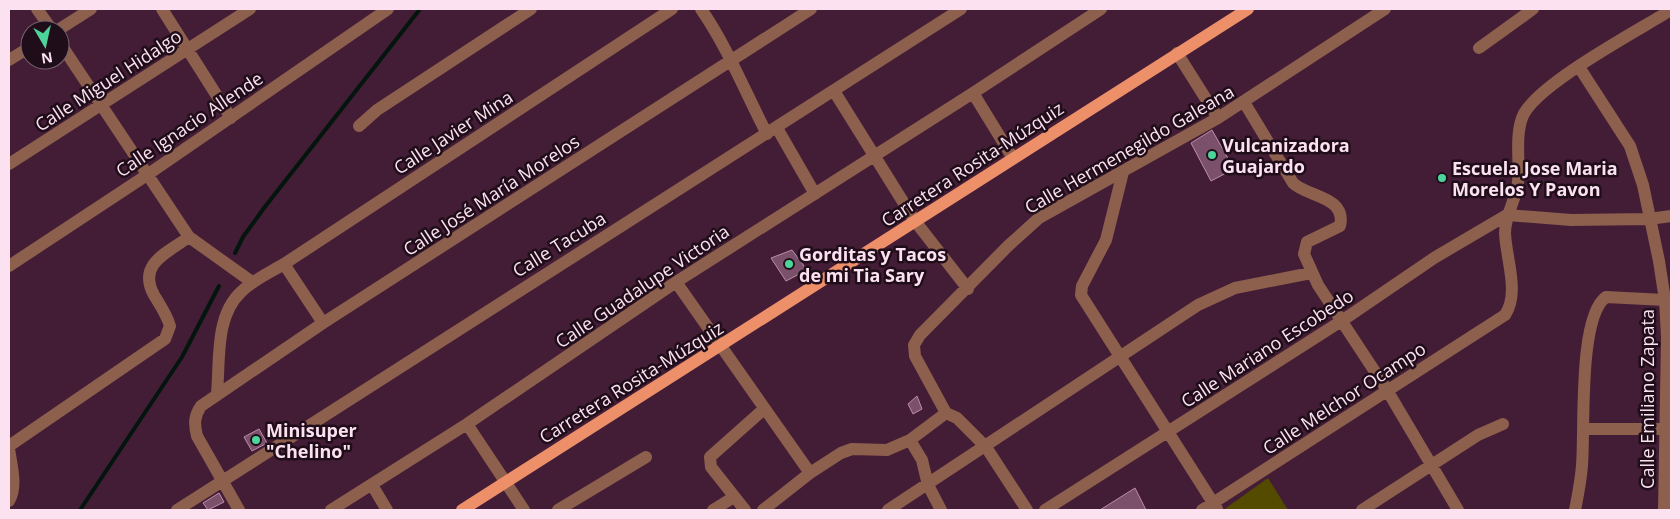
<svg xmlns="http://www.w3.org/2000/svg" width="1680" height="519" viewBox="0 0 1680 519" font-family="'Open Sans',sans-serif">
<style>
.green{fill:#544b00}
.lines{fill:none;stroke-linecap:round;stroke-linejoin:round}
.stream{stroke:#04150d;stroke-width:4}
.building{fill:#7b506a;stroke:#bd8daa}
.minor{stroke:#8d5f4d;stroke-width:12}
.major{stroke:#ed8f69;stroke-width:12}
.poi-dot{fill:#4cd49b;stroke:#1f0e19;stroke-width:2}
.labels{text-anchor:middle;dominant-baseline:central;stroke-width:5;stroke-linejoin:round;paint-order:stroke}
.street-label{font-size:18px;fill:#fce2f1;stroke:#1f0e19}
.poi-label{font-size:18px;font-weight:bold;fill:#fce2f1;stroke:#1f0e19;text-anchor:start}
</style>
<rect width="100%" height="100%" fill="#431d36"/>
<path class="green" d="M1268,478l20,32h-61l-1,-2z"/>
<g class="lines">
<path class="stream" d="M235,253l8,-16 21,-29 156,-199
M80,510l102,-153 37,-71"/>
</g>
<path class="building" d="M1212,130l22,39 -23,12 -20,-38z
M792,250l15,20 -21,11 -15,-23z
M917,396l5,13 -9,5 -5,-10z
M259,429l8,14 -15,8 -8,-14z
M1135,488l11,22h-46z
M219,493l5,9 -16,8 -5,-7z"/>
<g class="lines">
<path class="minor" d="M37,9l15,21
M162,9l69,109
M701,9c27,39 44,83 66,125
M58,30l33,-21
M60,43l129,194 63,45
M1479,48l54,-39
M1177,53l41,65
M9,60l21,-13
M1579,67l51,79 13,39 16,76 6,39 2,37 -3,173
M834,91l81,130 53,68
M973,93l40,65
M1244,102l49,81c14,14 54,13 47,43l-33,16 -3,12 14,31 69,105 71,120
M359,126l18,-16 154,-101
M777,128l38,66
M9,164l241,-155
M1123,172l-17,68 -24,46 -1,9 136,214
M284,264l39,59
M9,266l138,-91 241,-166
M676,282l134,191
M217,393c3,-33 -2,-77 24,-101 12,-12 28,-19 43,-28l388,-255
M467,424l57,86
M1583,429h84
M9,446l156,-107 5,-13c-3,-11 -10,-21 -16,-31 -17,-31 13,-42 35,-58
M9,448c2,17 9,38 0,53
M372,485l15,25
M177,510l784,-501
M239,510l-42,-74c-3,-12 -3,-20 4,-30l122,-83 488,-314
M331,510l136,-86 209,-142 297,-189 128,-84
M558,510l88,-53
M713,510l21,-13
M745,510l-34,-43 -1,-10 54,-48
M763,510l47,-37 31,-20 11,-4 35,1 23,-10
M888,510l310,-205 37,-17 76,-15
M941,510l-13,-25 -6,-25 -12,-20 36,-27
M1027,510l-41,-63 -29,-29 -11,-5 -31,-57 -1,-11 6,-10 88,-89 31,-28 179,-100 167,-109
M1045,510l298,-190 91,-62 73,-43 64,5 78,-1 22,-3
M1202,510l303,-195c15,-22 1,-56 0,-82 0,-18 11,-33 13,-51 2,-21 -3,-44 4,-64 11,-32 117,-88 149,-108
M1362,510l116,-75 25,-11
M1575,510c3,-15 6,-30 7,-45 3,-35 -4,-148 24,-168l59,3"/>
<path class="major" d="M462,510l786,-501"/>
</g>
<g class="poi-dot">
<circle cx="1212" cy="155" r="5"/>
<circle cx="1442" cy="178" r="5"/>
<circle cx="789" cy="264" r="5"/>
<circle cx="256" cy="440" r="5"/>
</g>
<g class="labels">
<g class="street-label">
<text transform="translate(108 80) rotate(-33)">Calle Miguel Hidalgo</text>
<text transform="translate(189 124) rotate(-34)">Calle Ignacio Allende</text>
<text transform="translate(453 132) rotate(-33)">Calle Javier Mina</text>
<text transform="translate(1129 149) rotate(-30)">Calle Hermenegildo Galeana</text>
<text transform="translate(972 164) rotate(-33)">Carretera Rosita-Múzquiz</text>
<text transform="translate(491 195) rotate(-33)">Calle José María Morelos</text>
<text transform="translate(559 244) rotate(-32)">Calle Tacuba</text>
<text transform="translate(642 286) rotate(-34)">Calle Guadalupe Victoria</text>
<text transform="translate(1267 348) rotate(-33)">Calle Mariano Escobedo</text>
<text transform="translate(631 382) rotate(-32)">Carretera Rosita-Múzquiz</text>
<text transform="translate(1344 398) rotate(-33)">Calle Melchor Ocampo</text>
<text transform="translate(1647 399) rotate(-90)">Calle Emiliano Zapata</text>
</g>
<g class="poi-label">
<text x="1222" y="145">Vulcanizadora<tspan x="1222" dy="21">Guajardo</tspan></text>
<text x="1452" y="168">Escuela Jose Maria<tspan x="1452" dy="21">Morelos Y Pavon</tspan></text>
<text x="799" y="254">Gorditas y Tacos<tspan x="799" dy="21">de mi Tia Sary</tspan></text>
<text x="266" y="430">Minisuper<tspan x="266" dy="21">"Chelino"</tspan></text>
</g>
</g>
<rect width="1680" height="519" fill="none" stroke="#fce2f1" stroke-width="20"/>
<g transform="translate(45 45) rotate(171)"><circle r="24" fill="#1f0e19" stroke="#77636f"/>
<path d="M0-4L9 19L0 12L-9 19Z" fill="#4cd49b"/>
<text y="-8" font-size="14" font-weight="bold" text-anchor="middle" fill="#fce2f1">N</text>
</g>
</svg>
